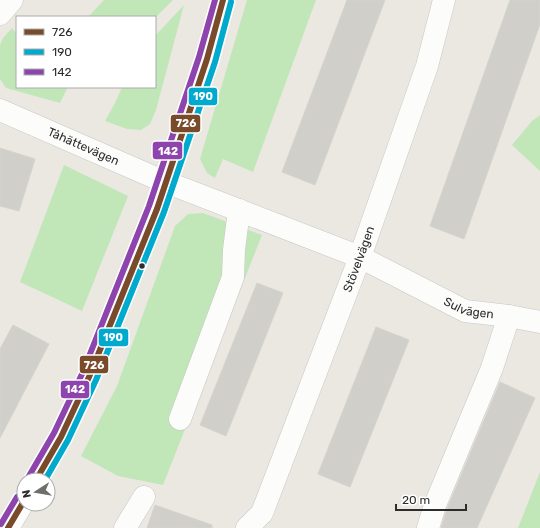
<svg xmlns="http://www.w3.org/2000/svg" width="540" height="528" viewBox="0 0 540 528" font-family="Rubik,sans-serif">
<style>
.green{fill:#c1e7b9}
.building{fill:#d0cfca;stroke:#d5d3cd}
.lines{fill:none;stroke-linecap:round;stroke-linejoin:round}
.minor-casing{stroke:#c8c7c7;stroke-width:23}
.minor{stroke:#fcfcfa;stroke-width:22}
.bus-1-casing{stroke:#fff;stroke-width:9}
.bus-2-casing{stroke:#fff;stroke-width:9}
.bus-3-casing{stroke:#fff;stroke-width:9}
.bus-1{stroke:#7a4b2a;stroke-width:6}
.bus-2{stroke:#00a9ce;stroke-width:6}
.bus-3{stroke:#8e44ad;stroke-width:6}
.bus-dot{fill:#2c2c2c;stroke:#fff;stroke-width:1.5}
.labels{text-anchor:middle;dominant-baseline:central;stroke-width:3;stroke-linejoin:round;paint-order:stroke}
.street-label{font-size:12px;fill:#2c2c2c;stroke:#fff}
.line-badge{stroke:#fff;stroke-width:1.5}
.badge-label{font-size:11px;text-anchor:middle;font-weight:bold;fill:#fff}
</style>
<rect width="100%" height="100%" fill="#eae8e1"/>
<path class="green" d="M104,0h69l-18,18v-1h-67z
M247,0h69l-63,172 -30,-13 -8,19 -8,-5 -7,-14z
M184,5l-28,105 -6,14 -9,6 -14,-1 -22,-8 10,-18 7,-16h33v-51z
M12,28l5,6v53h51l-8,16 -54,-15 -6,-9v-34l3,-7z
M540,115v56l-28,-26 20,-24z
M64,165l64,31 -46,115 -62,-29z
M203,213l59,22 -99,250 -45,-9 -37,-20 36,-70 58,-160 13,-12z
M540,472v56h-22z"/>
<path class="building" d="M347,0h38l-70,185 -33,-13z
M510,0h30v24l-76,215 -34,-13z
M0,148l35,11 -16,52 -19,-5z
M257,283l26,10 -57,143 -26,-11z
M13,325l36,19 -49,94v-89z
M376,327l33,13 -59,147 -32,-13z
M500,382l35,16 -58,130h-36l6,-19z
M155,505l57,20v3h-65z"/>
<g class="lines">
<defs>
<g id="minor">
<path d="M0,14l12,-14"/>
<path id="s1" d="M0,110l158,69 202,78 105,54 44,5 31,6"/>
<path d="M180,419l53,-142 1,-27 5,-40"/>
<path d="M36,480l25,-43 28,-60 68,-168 50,-150 16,-59"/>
<path d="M8,528l16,-27"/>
<path d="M125,528l19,-31"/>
<path id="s2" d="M247,528l15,-15 98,-256 67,-191 17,-66"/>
<path d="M428,528l7,-23 57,-137 17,-52"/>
</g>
</defs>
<use href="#minor" class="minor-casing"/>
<use href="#minor" class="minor"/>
<defs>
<path id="bus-1" d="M36,480l25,-43 28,-60 68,-168 50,-150 16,-59
M8,528l16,-27"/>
<path id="bus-2" d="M45,480l23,-40 28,-60 68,-168 51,-150 16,-60"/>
<path id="bus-3" d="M29,476l25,-43 28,-59 67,-168 50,-149 16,-57
M1,524l16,-27"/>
</defs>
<use href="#bus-1" class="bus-1-casing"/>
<use href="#bus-2" class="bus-2-casing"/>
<use href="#bus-3" class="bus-3-casing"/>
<use href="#bus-1" class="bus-1"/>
<use href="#bus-2" class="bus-2"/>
<use href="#bus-3" class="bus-3"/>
</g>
<circle class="bus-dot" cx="142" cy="266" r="3.5"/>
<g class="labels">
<g class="street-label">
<text stroke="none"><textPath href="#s1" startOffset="91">Tåhättevägen</textPath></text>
<text stroke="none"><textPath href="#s2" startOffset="293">Stövelvägen</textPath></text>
<text stroke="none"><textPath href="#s1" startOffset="510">Sulvägen</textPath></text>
</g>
</g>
<g class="line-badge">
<rect x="188" y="87" width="30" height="19" rx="4" fill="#00a9ce"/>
<rect x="170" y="114" width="31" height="19" rx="4" fill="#7a4b2a"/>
<rect x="152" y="141" width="31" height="19" rx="4" fill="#8e44ad"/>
<rect x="98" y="328" width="31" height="19" rx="4" fill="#00a9ce"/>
<rect x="79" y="355" width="30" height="19" rx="4" fill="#7a4b2a"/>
<rect x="60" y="380" width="30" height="19" rx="4" fill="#8e44ad"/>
</g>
<g class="badge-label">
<text x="203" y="100">190</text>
<text x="186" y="127">726</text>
<text x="168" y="155">142</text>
<text x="113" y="341">190</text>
<text x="94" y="369">726</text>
<text x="75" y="393">142</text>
</g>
<rect x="16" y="16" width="140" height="72" fill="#ffffff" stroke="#ababab"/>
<rect x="24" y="29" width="20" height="6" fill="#7a4b2a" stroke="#ababab"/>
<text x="52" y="36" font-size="12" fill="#2c2c2c">726</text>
<rect x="24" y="49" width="20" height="6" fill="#00a9ce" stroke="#ababab"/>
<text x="52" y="56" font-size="12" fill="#2c2c2c">190</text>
<rect x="24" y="69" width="20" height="6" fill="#8e44ad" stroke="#ababab"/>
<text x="52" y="76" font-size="12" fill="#2c2c2c">142</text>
<g transform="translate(36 492) rotate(258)"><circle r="19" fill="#ffffff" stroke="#ababab"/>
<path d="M0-3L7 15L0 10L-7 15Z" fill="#6e6e6b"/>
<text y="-6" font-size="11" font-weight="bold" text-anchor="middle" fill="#2c2c2c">N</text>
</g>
<path d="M396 504v6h70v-6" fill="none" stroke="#2c2c2c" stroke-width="2"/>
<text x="402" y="504" font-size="12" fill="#2c2c2c" stroke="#ffffff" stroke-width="3" paint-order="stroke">20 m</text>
</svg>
